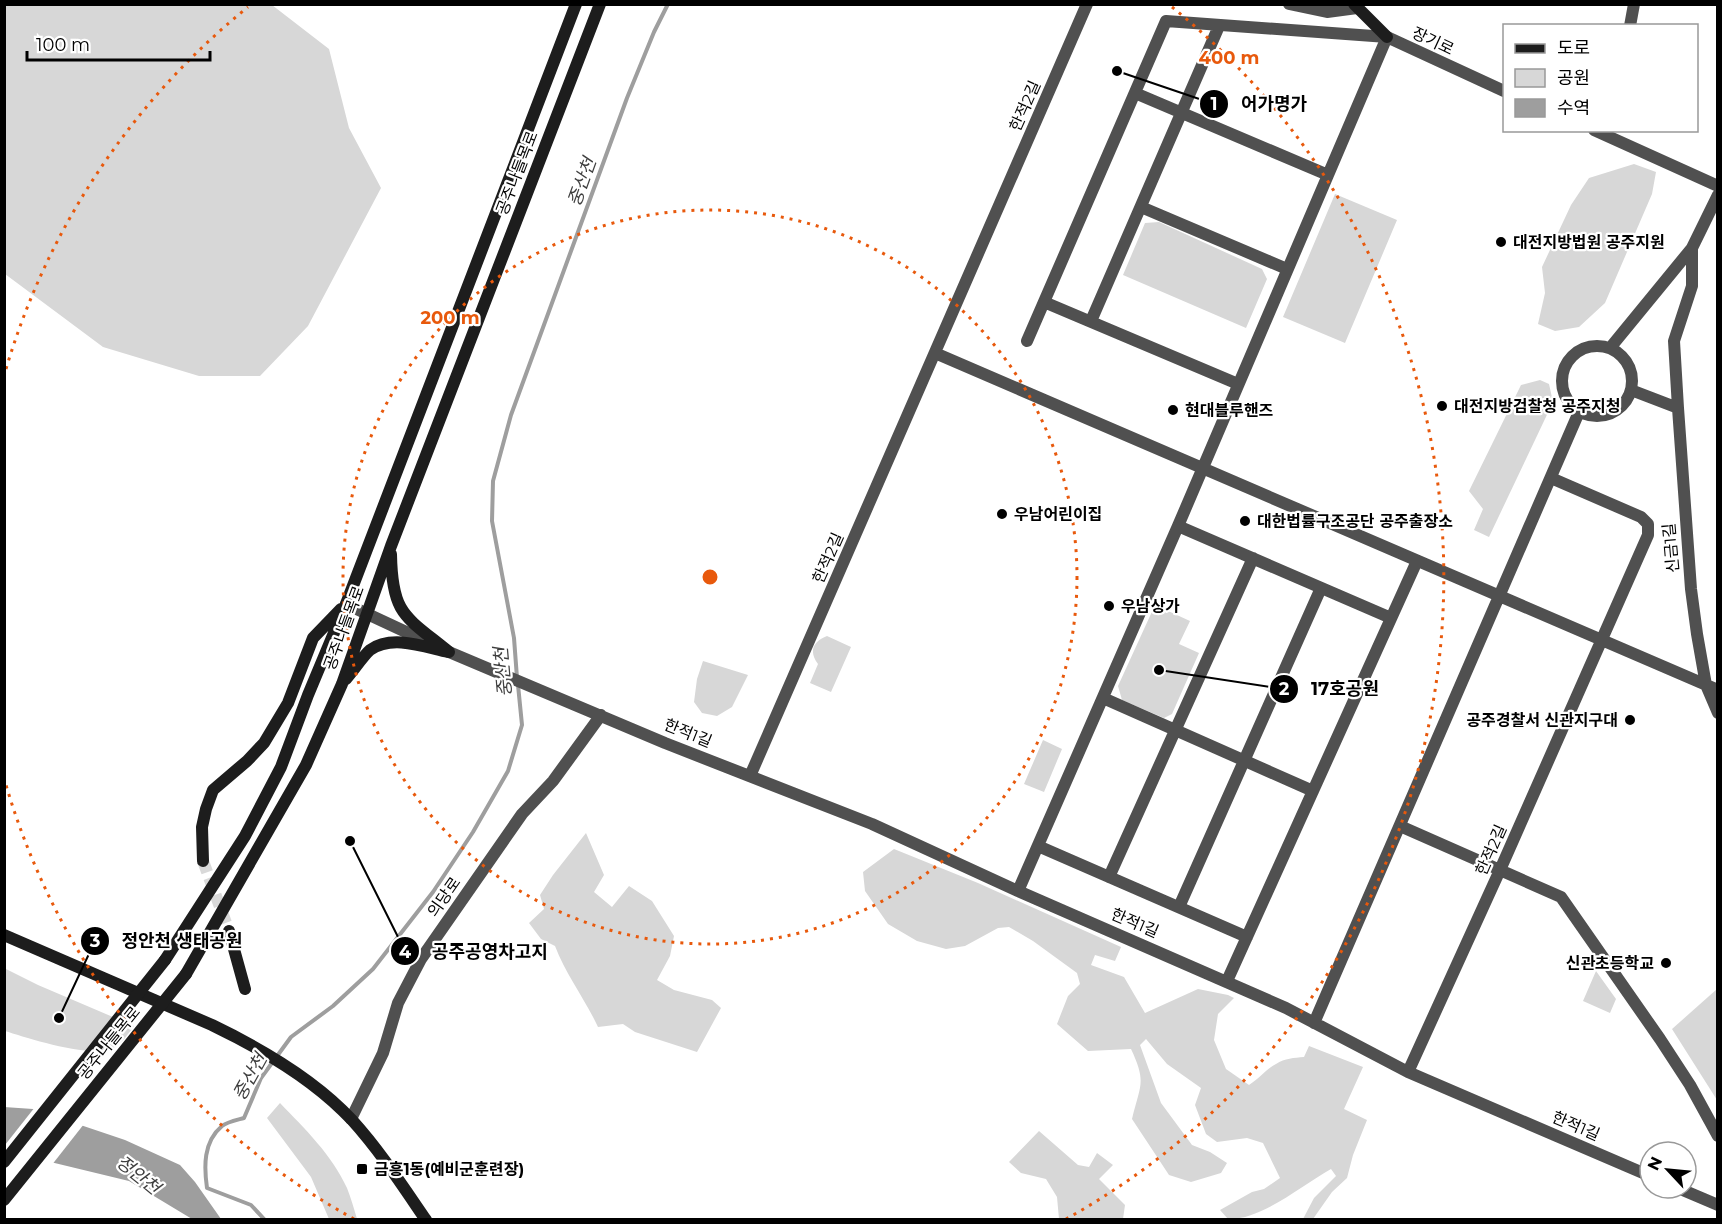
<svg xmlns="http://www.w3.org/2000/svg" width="1722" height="1224" viewBox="0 0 1722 1224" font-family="Montserrat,'Noto Sans KR',sans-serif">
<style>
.green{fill:#d7d7d7}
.water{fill:#9e9e9e}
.pier{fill:#fff}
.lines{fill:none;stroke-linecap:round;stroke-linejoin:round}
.stream{stroke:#9e9e9e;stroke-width:4}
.secondary-tunnel{stroke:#d9d9d9;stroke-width:12;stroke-dasharray:12 6;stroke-linecap:butt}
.street{stroke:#505050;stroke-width:12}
.secondary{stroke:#1d1d1d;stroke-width:12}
.secondary-bridge{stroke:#1d1d1d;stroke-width:12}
.ring{fill:none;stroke:#e8590c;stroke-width:3;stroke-dasharray:3 6}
.poi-dot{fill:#000;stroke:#fff;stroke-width:2}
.labels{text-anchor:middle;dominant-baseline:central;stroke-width:4.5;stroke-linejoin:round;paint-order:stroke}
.street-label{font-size:16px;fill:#000;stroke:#fff}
.poi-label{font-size:16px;font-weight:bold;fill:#000;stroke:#fff;text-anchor:start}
.water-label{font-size:18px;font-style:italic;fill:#3f3f3f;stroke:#fff}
.centre{fill:#e8590c;stroke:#fff;stroke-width:3}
.ring-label{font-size:18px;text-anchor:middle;font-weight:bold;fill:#e8590c;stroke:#fff;stroke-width:4.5;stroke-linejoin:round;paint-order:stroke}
.leader{fill:none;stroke:#000;stroke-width:2}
.callout-dot{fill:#000;stroke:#fff;stroke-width:2}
.mark-label{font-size:18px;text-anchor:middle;font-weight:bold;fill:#fff}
.callout-label{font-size:18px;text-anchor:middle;font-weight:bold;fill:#000;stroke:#fff;stroke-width:4.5;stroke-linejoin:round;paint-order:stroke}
</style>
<rect width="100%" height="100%" fill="#fff"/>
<path class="green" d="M4,5h268l57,44 20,79 32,60 -73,138 -48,50h-61l-96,-29 -98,-73z
M1634,164l22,8 -4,22 -47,109 -26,24 -24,4 -17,-7 7,-31 -3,-26 29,-62 18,-27z
M1335,194l62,26 -52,123 -62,-26z
M1159,222l103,47 5,10 -21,49 -123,-53 22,-52z
M1540,380l9,4 4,18 -64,135 -15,-7 9,-21 -14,-18 52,-106z
M1155,605l35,16 -11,23 20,9 -27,61 -8,4 -42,-18 -4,-14z
M827,636l24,11 -20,45 -21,-9 8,-19c-9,-12 -6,-22 9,-28z
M703,661l45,14 -16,32 -15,9 -15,-3 -8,-11 3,-23z
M1043,740l19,9 -18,43 -20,-8z
M586,833l18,42 -10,17 18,15 17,-21 23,15 22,35 -4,20 -13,24 17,10 38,10 9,8 -24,44 -62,-20 -12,-8 -25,3c-13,-28 -32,-52 -43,-81l-14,-7 -12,-16 15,-14 -4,-14 13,-20z
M894,849l84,34 143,64 -6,14 -20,-6 -4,10 33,12 21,36 53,-24 30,6 6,3 -16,16 -4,26 12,29 23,16c10,-6 17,-16 27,-21 9,-6 18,-6 28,-7l5,-11 54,21 -19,42 23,11 -14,35 -6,23 -15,14 -19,27h-10l11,-21 22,-22 -5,-7c-29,16 -69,51 -103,50l-8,-9 32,-18 12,-3 16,-11 -17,-35 -16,-5 -30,4 -11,-8 -11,-29 6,-17 -34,-24 -21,-25 -6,6 21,58 31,42 18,7 17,11 -6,10 -30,9 -22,-7 -37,-56c8,-34 15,-36 -1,-70l-43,2 -31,-27 11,-28 12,-12 -3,-11 -44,-32 -24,-14 -11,1 -33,18 -19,3 -29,-8 -29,-17 -23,-33 -2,-19z
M4,968l34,17 96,41c-6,8 -11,16 -19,21 -20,13 -88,-9 -110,-16z
M1596,971l20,28 -6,14 -27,-12z
M1717,989v111l-45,-71z
M280,1103c25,26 52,52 67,85 4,10 7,21 10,31h-28l-18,-42 -44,-59z
M1039,1131l39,34 11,2 8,-14 16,12 -14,14 26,26 -2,14h-64l-2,-22 -11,-18 -25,-6 -12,-11z"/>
<path class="water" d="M4,1107l29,2 92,31 55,25 15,17 26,37h-29l-63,-38 -124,-30z"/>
<path class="pier" d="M35,1107l49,17 -33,42 -47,-11 1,-10z"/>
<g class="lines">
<path class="stream" d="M517,678l-3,-40 -22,-117 1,-40 18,-66 116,-317 27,-66 14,-28
M265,1220l-14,-15 -44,-17c-3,-21 -4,-46 15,-62 5,-4 15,-6 22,-8l17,-40 30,-41 42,-31 40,-37 60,-77 40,-60 35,-61 14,-46 -4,-40"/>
<path class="secondary-tunnel" d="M203,861l26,70"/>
<path class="street" d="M1289,4l38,8 30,-4
M1630,26l4,-22
M1135,93l193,82
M1594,130l124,56
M1141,207l146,62
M1044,302l194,82
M1091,321l128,-295
M1027,341l139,-320 221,16 117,54
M1562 381a35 35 0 1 1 70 0a35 35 0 1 1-70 0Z
M1610,348l82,-100
M935,353l783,337
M1631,390l47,18 13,181 6,45 9,51 12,28
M1678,408l-4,-67 18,-55v-38l26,-53
M1178,526l213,92
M346,604l103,48 216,91 207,81 146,67 268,117 122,64 242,104
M1103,698l210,93
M750,776l337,-772
M1400,826l161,71 99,142 30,46 28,51
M1038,846l209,91
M1109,877l144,-319
M1018,891l160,-365 209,-489
M1179,907l142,-319
M1227,981l190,-420
M1314,1023l265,-611
M1408,1072l92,-202 148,-335v-11l-7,-7 -90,-39
M351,1119l32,-66 15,-50 23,-44 101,-145 31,-33 48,-66
M1678,1188l40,17"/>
<path class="secondary" d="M1354,4l33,33
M391,554c1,61 14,62 58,98
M346,679c7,-8 18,-24 24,-29 22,-16 55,-3 78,2
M203,861l-1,-34 4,-18 7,-19 34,-29 17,-18 24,-40 25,-65 28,-29
M229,931l16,58
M4,935l208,90c50,24 102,54 140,95 28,31 50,65 74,100
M165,960l80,-124 36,-69 27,-72 38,-91 230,-600
M186,974l120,-209 36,-81 49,-138 209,-542"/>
<path class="secondary-bridge" d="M4,1162l161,-202
M4,1200l182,-226"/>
</g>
<g class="ring">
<circle cx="710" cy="577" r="367"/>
<path d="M354 1219A734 734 0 0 1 6 785M6 369A734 734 0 0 1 248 7M1172 7A734 734 0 0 1 1066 1219"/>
</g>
<g class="poi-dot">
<circle cx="1501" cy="242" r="6"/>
<circle cx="1442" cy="406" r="6"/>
<circle cx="1173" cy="410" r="6"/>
<circle cx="1002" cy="514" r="6"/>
<circle cx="1245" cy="521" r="6"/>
<circle cx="1109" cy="606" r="6"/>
<circle cx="1630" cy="720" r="6"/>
<circle cx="1666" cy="963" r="6"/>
<rect x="356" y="1163" width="12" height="12" rx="3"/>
</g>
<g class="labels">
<g class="street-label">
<text transform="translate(1433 41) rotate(25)">장기로</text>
<text transform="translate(1025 106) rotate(-66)">한적2길</text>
<text transform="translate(517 173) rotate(-69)">공주나들목로</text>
<text transform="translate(1671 548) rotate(-95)">신금1길</text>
<text transform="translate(828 558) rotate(-66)">한적2길</text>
<text transform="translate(344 628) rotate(-70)">공주나들목로</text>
<text transform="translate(688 733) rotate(22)">한적1길</text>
<text transform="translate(1491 850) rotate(-66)">한적2길</text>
<text transform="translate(444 897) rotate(-55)">의당로</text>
<text transform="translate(1135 923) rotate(23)">한적1길</text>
<text transform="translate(109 1043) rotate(-51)">공주나들목로</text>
<text transform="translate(1576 1126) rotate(23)">한적1길</text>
</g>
<g class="poi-label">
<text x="1513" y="242">대전지방법원 공주지원</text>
<text x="1454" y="406">대전지방검찰청 공주지청</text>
<text x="1185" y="410">현대블루핸즈</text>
<text x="1014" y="514">우남어린이집</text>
<text x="1257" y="521">대한법률구조공단 공주출장소</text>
<text x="1121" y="606">우남상가</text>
<text x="1618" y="720" text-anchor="end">공주경찰서 신관지구대</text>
<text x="1654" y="963" text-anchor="end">신관초등학교</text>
<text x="374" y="1169">금흥1동(예비군훈련장)</text>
</g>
<g class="water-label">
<text transform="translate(582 182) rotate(-70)">중산천</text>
<text transform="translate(503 672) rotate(-95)">중산천</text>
<text transform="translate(250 1077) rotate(-61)">중산천</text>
<text transform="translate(138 1175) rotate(39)">정안천</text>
</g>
</g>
<circle cx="710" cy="577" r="9" class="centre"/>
<g class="ring-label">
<text x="1229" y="64">400 m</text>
<text x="450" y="324">200 m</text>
</g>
<path class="leader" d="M1117 71L1214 104M1159 670L1284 689M59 1018L95 941M350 841L405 951"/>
<g class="callout-dot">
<circle cx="1117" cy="71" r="6"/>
<circle cx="1159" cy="670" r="6"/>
<circle cx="59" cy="1018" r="6"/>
<circle cx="350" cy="841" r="6"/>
<circle cx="1214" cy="104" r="15"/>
<circle cx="1284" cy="689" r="15"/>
<circle cx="95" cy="941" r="15"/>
<circle cx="405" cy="951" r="15"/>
</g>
<g class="mark-label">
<text x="1214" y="110">1</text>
<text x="1284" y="695">2</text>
<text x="95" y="947">3</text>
<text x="405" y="958">4</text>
</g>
<g class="callout-label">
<text x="1274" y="110">어가명가</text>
<text x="1345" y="695">17호공원</text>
<text x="182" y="947">정안천 생태공원</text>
<text x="490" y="958">공주공영차고지</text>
</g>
<rect width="1722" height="1224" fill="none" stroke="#000000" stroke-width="12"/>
<rect x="1503" y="24" width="195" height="108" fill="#ffffff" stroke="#999999" stroke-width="1.5"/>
<rect x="1515" y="44" width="30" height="9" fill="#1d1d1d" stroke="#999999" stroke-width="1.5"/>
<text x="1557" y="54" font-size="18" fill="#000000">도로</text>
<rect x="1515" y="69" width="30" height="18" fill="#d7d7d7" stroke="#999999" stroke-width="1.5"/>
<text x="1557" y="84" font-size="18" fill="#000000">공원</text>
<rect x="1515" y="99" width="30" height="18" fill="#9e9e9e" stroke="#999999" stroke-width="1.5"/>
<text x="1557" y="114" font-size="18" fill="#000000">수역</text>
<g transform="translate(1668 1170) rotate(296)"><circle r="28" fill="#ffffff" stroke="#999999" stroke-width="1.5"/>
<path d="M0-4.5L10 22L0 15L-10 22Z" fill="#000000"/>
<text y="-9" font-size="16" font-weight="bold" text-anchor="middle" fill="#000000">N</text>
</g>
<path d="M27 51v9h183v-9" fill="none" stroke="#000000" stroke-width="3"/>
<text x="36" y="51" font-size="18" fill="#000000" stroke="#ffffff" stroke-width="4.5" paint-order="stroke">100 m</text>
</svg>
